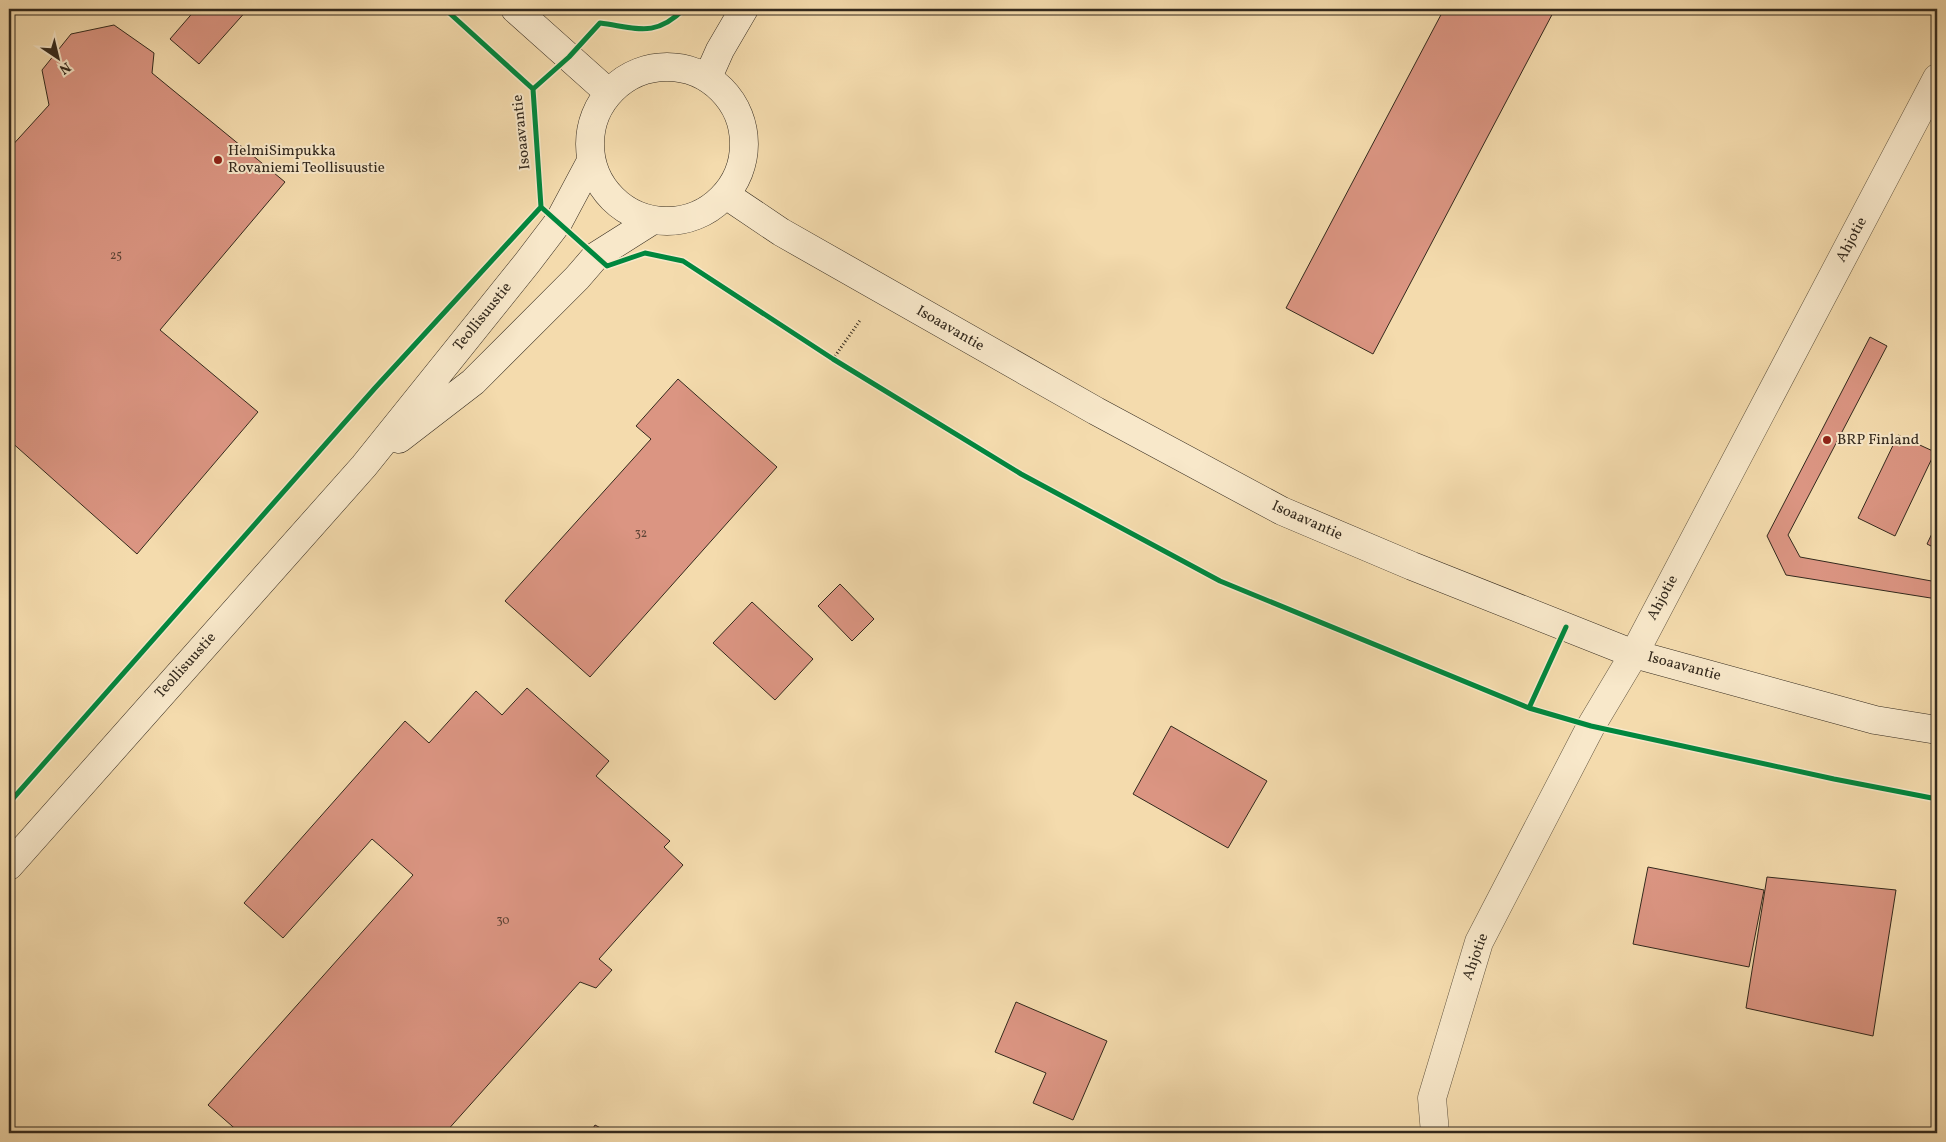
<svg xmlns="http://www.w3.org/2000/svg" width="1946" height="1142" viewBox="0 0 1946 1142" font-family="Vollkorn,serif">
<style>
.building{fill:#db9582;stroke:#33291d}
.lines{fill:none;stroke-linecap:round;stroke-linejoin:round}
.street-casing{stroke:#635641;stroke-width:29}
.secondary-casing{stroke:#33291d;stroke-width:29}
.path{stroke:#33291d;stroke-width:3;stroke-dasharray:1 2.5;stroke-linecap:butt}
.street{stroke:#f8e8ca;stroke-width:28}
.secondary{stroke:#f8e8ca;stroke-width:28}
.cycleway-casing{stroke:#f8e8ca;stroke-width:8}
.cycleway{stroke:#00873e;stroke-width:5}
.poi-dot{fill:#8f2418;stroke:#f8e8ca;stroke-width:2}
.labels{text-anchor:middle;dominant-baseline:central;stroke-width:4;stroke-linejoin:round;paint-order:stroke}
.number-label{font-size:12px;fill:#5d4436}
.street-label{font-size:15px;fill:#33291d;stroke:#f8e8ca}
.poi-label{font-size:15px;fill:#33291d;stroke:#f8e8ca;text-anchor:start}
</style>
<rect width="100%" height="100%" fill="#f4dbad"/>
<filter id="stains"><feTurbulence type="fractalNoise" baseFrequency=".004" numOctaves="4"/><feColorMatrix values="0 0 0 0 .2 0 0 0 0 .09 0 0 0 0 .02 0 0 0 .5 -.17"/></filter>
<radialGradient id="worn" r=".72"><stop offset=".6" stop-color="#630" stop-opacity="0"/><stop offset="1" stop-color="#630" stop-opacity=".3"/></radialGradient>
<path class="building" d="M196,9h52l-49,55 -29,-25z
M1444,9h111l-182,345 -87,-46z
M114,25l40,28 -2,20 133,109 -125,148 98,82 -121,142 -128,-114v-291l40,-44 -7,-35 29,-36z
M1870,337l17,9 -99,189 12,22 137,25v17l-151,-24 -19,-39z
M678,379l99,88 -187,210 -85,-76 146,-162 -15,-13z
M1898,435l37,17 -40,84 -37,-18z
M1937,523v26l-10,-5z
M840,584l34,35 -22,22 -34,-35z
M752,602l61,57 -38,41 -62,-57z
M527,688l82,73 -13,15 74,65 -6,6 19,18 -84,94 13,11 -16,18 -16,-6 -135,151h-205l-32,-28 205,-230 -41,-36 -89,99 -39,-35 161,-182 24,22 47,-52 26,24z
M1171,726l96,55 -39,67 -95,-54z
M1648,867l116,23 -15,77 -116,-23z
M1767,877l129,13 -23,146 -127,-28z
M1016,1002l91,39 -34,79 -40,-17 13,-30 -51,-21z
M595,1125l15,8h-20z"/>
<g class="lines">
<defs>
<path id="street" d="M1435,1133l-3,-35 47,-156 112,-216 43,-72 303,-576"/>
<path id="secondary" d="M515,9l94,84
M590 144a77 77 0 1 1 154 0a77 77 0 1 1-154 0Z
M708,77l12,-27 24,-41
M726,195l55,37 315,179 186,100 130,55 222,88 241,66 62,10
M399,439l74,-57 104,-104 19,-22 57,-36
M9,866l355,-400 163,-203 32,-42 32,-60"/>
</defs>
<use href="#street" class="street-casing"/>
<use href="#secondary" class="secondary-casing"/>
<path class="path" d="M833,359l28,-40"/>
<use href="#street" class="street"/>
<use href="#secondary" class="secondary"/>
<defs>
<path id="cycleway" d="M445,9l88,80 8,118 66,59 38,-13 38,8 150,98 188,115 199,107 309,127 62,18 243,53 103,20
M533,89l36,-32 31,-34c37,5 55,15 84,-14
M1529,708l37,-81
M9,803l366,-415 166,-181"/>
</defs>
<use href="#cycleway" class="cycleway-casing"/>
<use href="#cycleway" class="cycleway"/>
</g>
<g class="poi-dot">
<circle cx="218" cy="160" r="5"/>
<circle cx="1827" cy="440" r="5"/>
</g>
<g class="labels">
<g class="number-label">
<text x="116" y="256">25</text>
<text x="641" y="534">32</text>
<text x="503" y="921">30</text>
</g>
<g class="street-label">
<text transform="translate(522 132) rotate(-96)">Isoaavantie</text>
<text transform="translate(1852 240) rotate(-62)">Ahjotie</text>
<text transform="translate(483 317) rotate(-51)">Teollisuustie</text>
<text transform="translate(950 329) rotate(30)">Isoaavantie</text>
<text transform="translate(1307 521) rotate(24)">Isoaavantie</text>
<text transform="translate(1663 598) rotate(-62)">Ahjotie</text>
<text transform="translate(186 666) rotate(-48)">Teollisuustie</text>
<text transform="translate(1684 667) rotate(15)">Isoaavantie</text>
<text transform="translate(1476 957) rotate(-70)">Ahjotie</text>
</g>
<g class="poi-label">
<text x="228" y="151">HelmiSimpukka<tspan x="228" dy="17">Rovaniemi Teollisuustie</tspan></text>
<text x="1837" y="440">BRP Finland</text>
</g>
</g>
<rect width="1946" height="1142" fill="none" stroke="#f4dbad" stroke-width="30"/>
<rect x="10" y="10" width="1926" height="1122" fill="none" stroke="#33291d" stroke-width="2.5"/>
<rect x="15" y="15" width="1916" height="1112" fill="none" stroke="#33291d"/>
<g transform="translate(58 58) rotate(145)" stroke="#f8e8ca" stroke-width="4" paint-order="stroke">
<path d="M0-4L9 19L0 12L-9 19Z" fill="#33291d"/>
<text y="-8" font-size="14" font-weight="bold" text-anchor="middle" fill="#33291d">N</text>
</g>
<rect width="100%" height="100%" filter="url(#stains)"/>
<rect width="100%" height="100%" fill="url(#worn)"/>
</svg>
